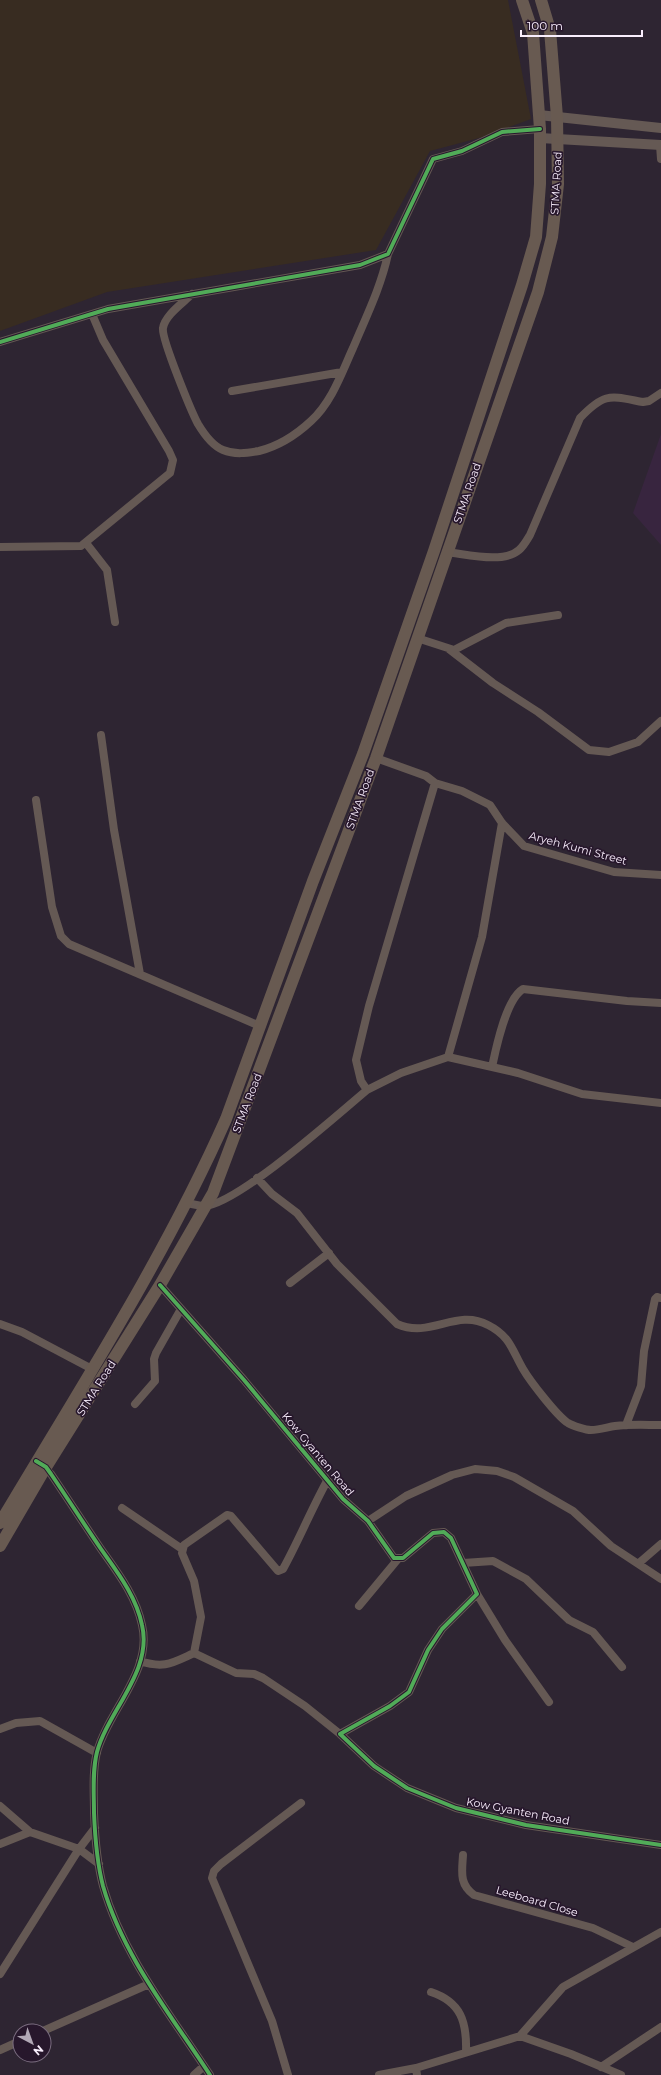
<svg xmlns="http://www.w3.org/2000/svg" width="661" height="2075" viewBox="0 0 661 2075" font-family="Montserrat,sans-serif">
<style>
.built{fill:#38253f}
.medical{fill:#382c21}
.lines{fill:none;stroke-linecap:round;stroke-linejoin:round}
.minor{stroke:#655954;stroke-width:8}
.tertiary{stroke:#655954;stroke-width:10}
.secondary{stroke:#685a51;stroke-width:12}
.cycleway-casing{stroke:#27172c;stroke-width:6}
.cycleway{stroke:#51ab58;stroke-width:4}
.labels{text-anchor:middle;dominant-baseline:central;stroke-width:3.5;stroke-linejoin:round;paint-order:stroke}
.street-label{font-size:11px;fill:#f9eefd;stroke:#27172c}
</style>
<rect width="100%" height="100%" fill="#2e2532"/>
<path class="built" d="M661,434v111l-28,-32z"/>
<path class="medical" d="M0,0h508l23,119 -52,19 -49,13 -54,99 -269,42 -107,39z"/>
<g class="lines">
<path class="minor" d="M660,145l1,14
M192,294c-9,9 -27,21 -29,34 -2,10 29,85 35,96 6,10 15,22 25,26 12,5 24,3 36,1 20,-5 37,-16 52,-30 21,-19 31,-49 42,-73 13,-31 28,-61 35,-94
M0,342l108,-33 252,-44 28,-11 45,-95 29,-8 40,-19 38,-3
M232,391l110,-19
M86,543l21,27 8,52
M0,547l81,-1 89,-73 3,-13 -4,-9 -66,-111 -11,-26
M446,552c20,2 57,12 73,-2 4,-3 8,-10 11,-15l50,-117c25,-26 30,-22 63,-16l6,-1 12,-8
M417,638l37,12 52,-27 52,-8
M449,649l44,34 45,29 51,38 20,2 29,-10 23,-21
M101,735l13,95 26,144
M376,758l50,18 9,7 27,8 28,14 12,18 22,23 90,26 47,3
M36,800l16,107 9,29 8,8 191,82
M448,1057l70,16 64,21 79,9
M492,1067c4,-19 14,-68 31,-78l104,12 34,2
M367,1090l34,-17 47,-16 34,-120 20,-114
M257,1178l15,16 25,19 40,51 60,60c34,15 59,-16 91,1 22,11 24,25 35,44 7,12 34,47 45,54 5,3 18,7 23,7 8,0 17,-3 24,-4 15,-2 31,-1 46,-1
M187,1203c5,1 13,3 18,3 34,-3 132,-91 162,-116l-6,-9 -5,-21 13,-54 66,-223
M290,1283l39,-30
M160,1285l84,95 99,119 25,22 26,37h9l30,-25 11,-1 7,6 26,56 -35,35 -14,21 -19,42 -19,14 -50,28 34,32 33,22 49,20 70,17 135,20
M0,1324l22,8 70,37
M135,1404l20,-23 -1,-22 2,-6 25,-44
M626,1425l15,-39 3,-35 11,-52 2,-2 4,1
M43,1466l8,8c17,25 33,50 50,75 17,24 35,47 41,76 11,46 -34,86 -45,127 -5,20 -3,41 -3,61 1,24 3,50 9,73 20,70 68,129 107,189
M122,1508l60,41
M368,1521l38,-25 46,-21 23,-6 22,2 17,6 59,34 38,35 50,33
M463,1563l30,-2 33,18 43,41 24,12 29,35
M639,1563l22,-19
M477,1594l28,46 44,62
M359,1606l39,-47
M194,1653l7,-36 -7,-36 -12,-28 2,-8 43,-30 4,1 47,55 5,-2c16,-29 28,-59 44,-88
M140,1661c24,8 32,2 54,-8l42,20 18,1 9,4 42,28 35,28
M0,1729l16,-6 24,-2 57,32
M0,1806l30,26
M0,1844l30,-12 49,17 20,15
M463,1855c-1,17 -4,29 11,40l119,33 40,19
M0,1974l79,-125 16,-21
M431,1992c30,10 36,30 35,60
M43,2031l106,-47
M520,2036l51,18 50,21
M0,2050l20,-9
M601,2067l60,-40
M416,2068l104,-32 43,-49 98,-55
M194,2075l10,-9
M288,2075l-16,-54 -60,-143 2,-7 7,-7 80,-61
M379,2075l37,-7 1,7"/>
<path class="tertiary" d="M539,115l122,13
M540,138l121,7"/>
<path class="secondary" d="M0,1523c79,-133 163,-262 226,-404l87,-238 50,-127 71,-203 88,-266 14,-48 4,-53v-55l-7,-96 -11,-33
M0,1546l46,-79 114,-182 53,-92 163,-435 162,-466 14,-55 6,-53 -1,-67 -7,-87 -9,-30"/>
<defs>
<path id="cycleway" d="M0,342l108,-33 252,-44 28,-11 45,-95 29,-8 40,-19 38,-3
M160,1285l84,95 99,119 25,22 26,37h9l30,-25 11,-1 7,6 26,56 -35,35 -14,21 -19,42 -19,14 -50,28 34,32 33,22 49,20 70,17 135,20
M36,1461l10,6 5,7c17,25 33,50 50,75 17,24 35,47 41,76 11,46 -34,86 -45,127 -5,20 -3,41 -3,61 1,24 3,50 9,73 20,70 68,129 107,189"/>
</defs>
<use href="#cycleway" class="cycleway-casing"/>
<use href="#cycleway" class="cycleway"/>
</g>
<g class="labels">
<g class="street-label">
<text transform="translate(556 183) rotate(-87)">STMA Road</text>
<text transform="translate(467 493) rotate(-71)">STMA Road</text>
<text transform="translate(360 799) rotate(-70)">STMA Road</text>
<text transform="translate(578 848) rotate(15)">Aryeh Kumi Street</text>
<text transform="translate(247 1103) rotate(-69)">STMA Road</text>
<text transform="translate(96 1388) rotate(-58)">STMA Road</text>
<text transform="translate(318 1454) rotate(50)">Kow Gyanten Road</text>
<text transform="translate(518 1811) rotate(11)">Kow Gyanten Road</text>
<text transform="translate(537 1901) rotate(16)">Leeboard Close</text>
</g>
</g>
<g transform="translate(32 2043) rotate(139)"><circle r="19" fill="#27172c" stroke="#7b6d80"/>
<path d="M0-3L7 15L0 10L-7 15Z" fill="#b2a8b6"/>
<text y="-6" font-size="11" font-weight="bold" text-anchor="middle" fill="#f9eefd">N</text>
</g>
<path d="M521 30v6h121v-6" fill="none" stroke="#f9eefd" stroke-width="2"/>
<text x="527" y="30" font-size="12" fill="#f9eefd" stroke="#27172c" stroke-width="3" paint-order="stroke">100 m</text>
</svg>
